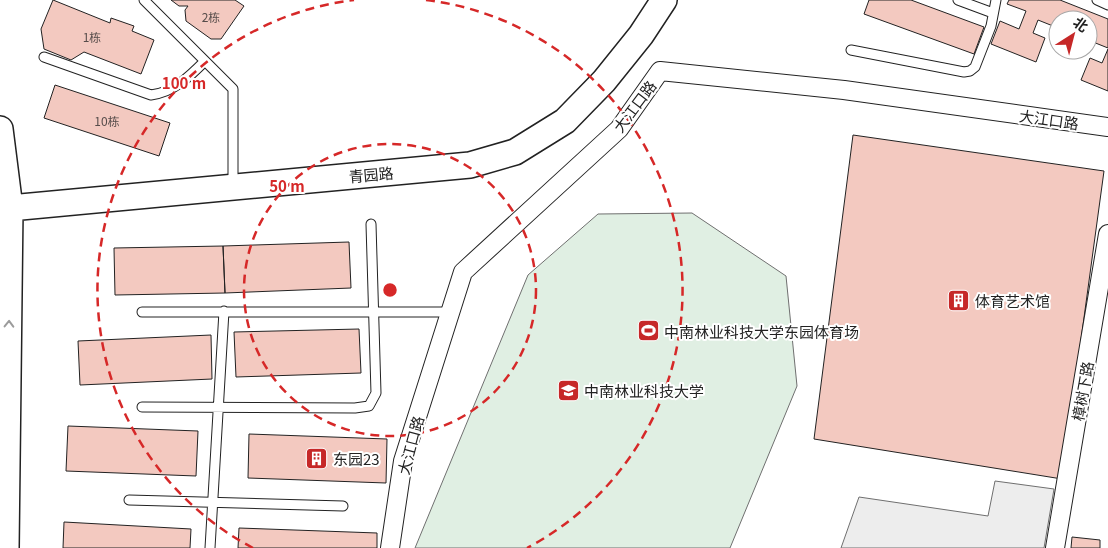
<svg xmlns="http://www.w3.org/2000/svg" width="1108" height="548" viewBox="0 0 1108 548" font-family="Georgia,'Noto Sans SC',serif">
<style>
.green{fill:#e0efe3;stroke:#6f6f6f}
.parking{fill:#ededed;stroke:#6f6f6f}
.building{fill:#f3c9c0;stroke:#222}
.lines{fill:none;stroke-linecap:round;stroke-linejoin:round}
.lane-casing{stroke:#222;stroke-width:11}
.street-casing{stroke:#222;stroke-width:20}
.secondary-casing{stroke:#222;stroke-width:28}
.lane{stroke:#fff;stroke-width:9}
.street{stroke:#fff;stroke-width:18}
.secondary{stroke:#fff;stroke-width:25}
.oneway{stroke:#9c9c9c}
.ring{fill:none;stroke:#d62828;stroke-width:2.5;stroke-dasharray:9 6}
.labels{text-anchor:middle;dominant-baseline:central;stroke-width:4;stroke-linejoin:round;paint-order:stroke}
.number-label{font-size:12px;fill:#564c4a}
.street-label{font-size:15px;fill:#222;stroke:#fff}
.poi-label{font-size:15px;fill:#222;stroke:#fff;text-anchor:start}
.centre{fill:#d62828;stroke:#fff;stroke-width:2.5}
.ring-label{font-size:15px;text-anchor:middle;font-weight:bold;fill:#d62828;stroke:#fff;stroke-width:4;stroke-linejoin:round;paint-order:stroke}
</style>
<rect width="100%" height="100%" fill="#fff"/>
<path class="green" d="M692,213l94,63 11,110 -67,162h-315l113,-273 70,-61z"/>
<path class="parking" d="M995,481l59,8 -10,59h-203l18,-51 129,19z"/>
<path class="building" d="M53,0l57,23 1,-5 23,8 -2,5 22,9 -13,34 -57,-22 -13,8 -27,-11 -3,-20z
M171,0h64l9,6 -23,33h-10l-25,-18 -1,-11 3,-4h-9z
M869,0h42l73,27 -10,27 -110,-40z
M1009,0h51l48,19v29l-20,-8v-20h-30v8l-20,-8 -5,13 12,5 -9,24 -45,-18 9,-23 19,8 7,-18 -19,-7z
M1108,49v42l-27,-11 9,-22 12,5z
M55,85l115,38 -11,33 -115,-38z
M853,135l251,36 -42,308 -248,-40z
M349,242l2,46 -126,5 -2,-47z
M223,246l2,47 -110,2 -1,-47z
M359,329l2,44 -125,4 -2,-45z
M211,335l1,44 -132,6 -2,-44z
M68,426l130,5 -2,45 -130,-5z
M249,434l138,5 -1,44 -138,-5z
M64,522l127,7 -1,19h-127z
M239,528l138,5v15h-139z
M1072,537l28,3v8h-29z"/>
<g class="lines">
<defs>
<path id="lane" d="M144,0l89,89v97
M958,0l35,13
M1097,0l11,5
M851,50l113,22 6,-1 5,-4 16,-41 5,-26
M44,57l107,38c23,-3 38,-18 54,-34
M142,312h309
M142,407l213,1 14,-2 7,-13 -5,-169
M129,500l214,6
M210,548l14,-237"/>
<path id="street" d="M390,548l13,-87 60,-189 156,-143 41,-58 184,19 264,37
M1055,548l53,-314"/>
<path id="secondary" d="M0,129l10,79 -4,340
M10,208l460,-43 45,-13 50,-31 39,-40 37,-46 23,-35"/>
</defs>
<use href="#lane" class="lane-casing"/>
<use href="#street" class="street-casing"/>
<use href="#secondary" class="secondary-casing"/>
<use href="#lane" class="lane"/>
<use href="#street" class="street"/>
<use href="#secondary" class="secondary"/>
</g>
<defs><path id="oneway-chevron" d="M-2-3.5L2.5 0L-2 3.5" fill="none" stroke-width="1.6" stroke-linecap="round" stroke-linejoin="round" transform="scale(1.25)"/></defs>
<use class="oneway" href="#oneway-chevron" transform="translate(9 324) rotate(-89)"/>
<g class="ring">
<circle cx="390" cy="290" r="146"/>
<path d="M253 548A292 292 0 0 1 354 0M426 0A292 292 0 0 1 527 548"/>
</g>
<defs>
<symbol id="building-square" viewBox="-11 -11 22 22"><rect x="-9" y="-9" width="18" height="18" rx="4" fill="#c62828" stroke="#fff"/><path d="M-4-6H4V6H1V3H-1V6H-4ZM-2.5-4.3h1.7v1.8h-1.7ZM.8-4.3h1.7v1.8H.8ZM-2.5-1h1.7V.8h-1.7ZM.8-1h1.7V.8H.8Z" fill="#fff"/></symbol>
<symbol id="stadium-square" viewBox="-11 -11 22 22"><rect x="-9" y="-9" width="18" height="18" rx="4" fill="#c62828" stroke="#fff"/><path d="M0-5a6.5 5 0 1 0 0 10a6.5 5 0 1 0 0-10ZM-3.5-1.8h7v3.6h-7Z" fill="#fff"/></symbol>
<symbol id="university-square" viewBox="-11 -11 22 22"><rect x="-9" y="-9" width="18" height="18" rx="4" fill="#c62828" stroke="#fff"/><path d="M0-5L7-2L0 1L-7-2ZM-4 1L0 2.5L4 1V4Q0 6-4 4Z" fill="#fff"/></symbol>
</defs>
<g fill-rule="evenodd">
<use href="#building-square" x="946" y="288" width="25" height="25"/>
<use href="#stadium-square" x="636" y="318" width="25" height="25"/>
<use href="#university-square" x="556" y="378" width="25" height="25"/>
<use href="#building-square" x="304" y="446" width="25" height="25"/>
</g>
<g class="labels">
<g class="number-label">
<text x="211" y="16">2栋</text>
<text x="92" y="36">1栋</text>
<text x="107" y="120">10栋</text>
</g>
<g class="street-label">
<text transform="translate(634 106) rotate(-53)">大江口路</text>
<text transform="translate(1049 119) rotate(8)">大江口路</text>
<text transform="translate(371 174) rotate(-5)">青园路</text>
<text transform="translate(1082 391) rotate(-80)">樟树下路</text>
<text transform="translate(410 445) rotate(-75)">大江口路</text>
</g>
<g class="poi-label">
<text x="975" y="300">体育艺术馆</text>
<text x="664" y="331">中南林业科技大学东园体育场</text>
<text x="584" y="390">中南林业科技大学</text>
<text x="333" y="458">东园23</text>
</g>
</g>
<circle cx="390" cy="290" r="8" class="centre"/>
<g class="ring-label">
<text x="184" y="89">100 m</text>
<text x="287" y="192">50 m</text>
</g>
<g transform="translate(1073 35) rotate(36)"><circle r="24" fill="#ffffff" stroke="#a7a7a7"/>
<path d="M0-4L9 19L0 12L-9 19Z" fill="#c62828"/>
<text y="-8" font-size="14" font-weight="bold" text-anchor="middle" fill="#222222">北</text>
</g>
</svg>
